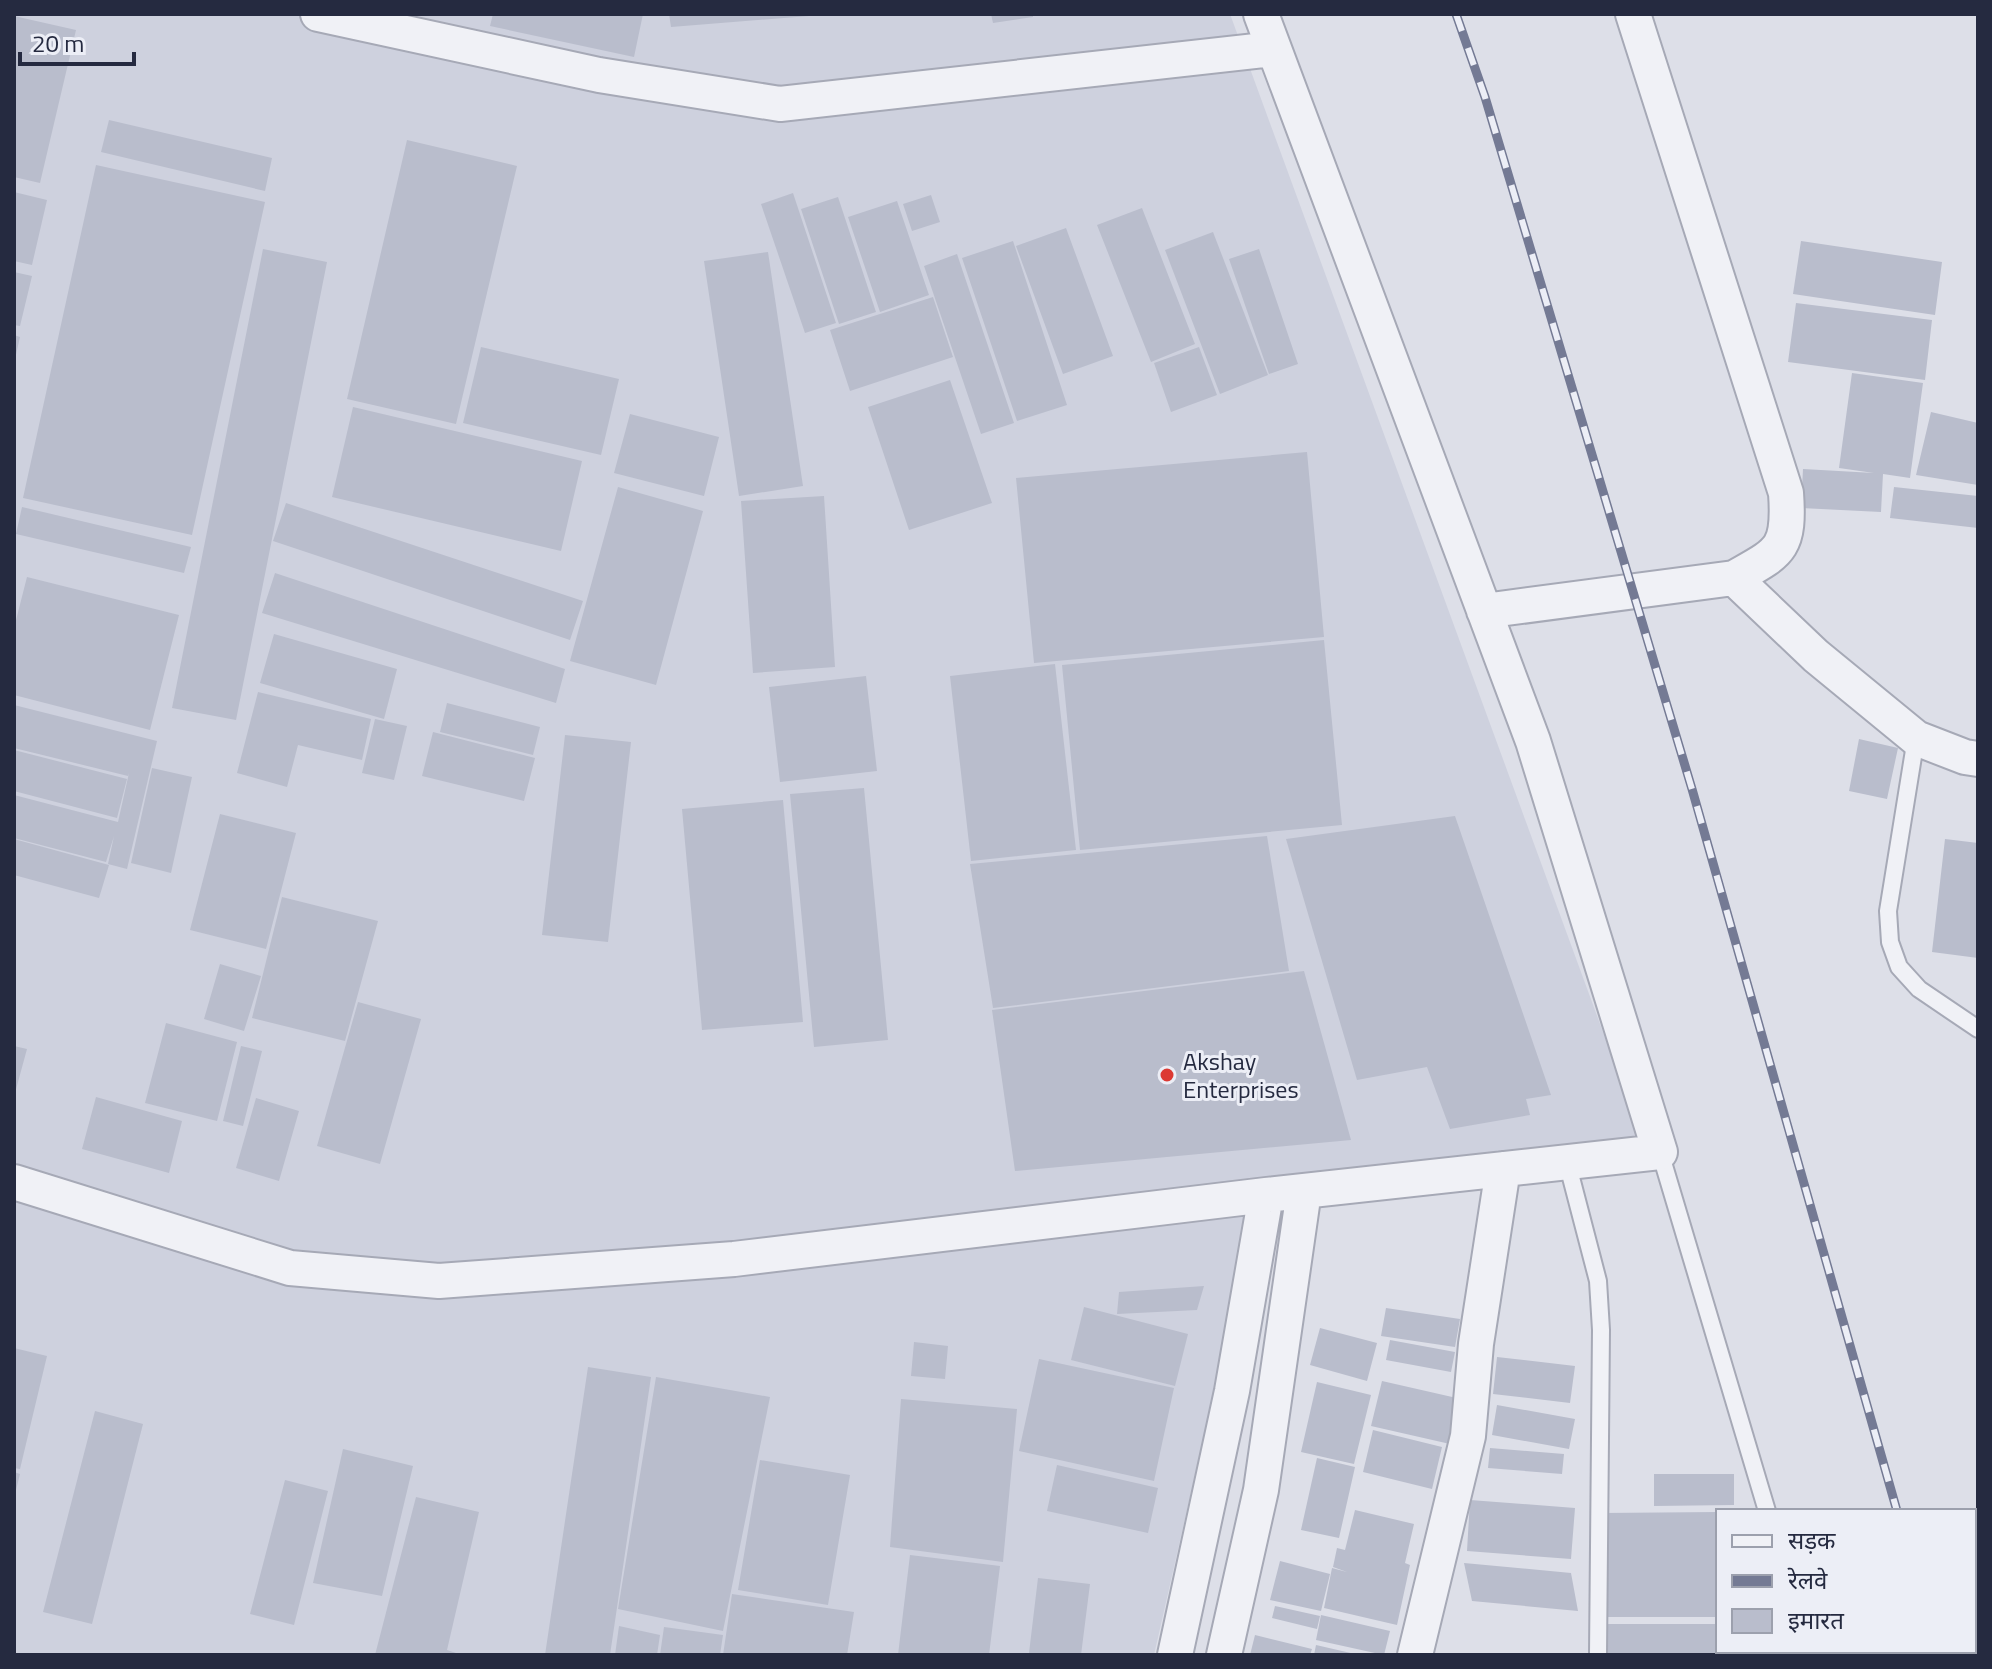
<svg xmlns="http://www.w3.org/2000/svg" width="1992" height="1669" viewBox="0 0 1992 1669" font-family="'Titillium Web','Noto Sans Devanagari',sans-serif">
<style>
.built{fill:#ced1de}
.building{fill:#b9bdcc}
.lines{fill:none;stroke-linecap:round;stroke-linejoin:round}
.service-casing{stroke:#a6a9b6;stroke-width:20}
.minor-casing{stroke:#a6a9b6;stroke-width:38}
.service{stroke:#f0f1f6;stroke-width:16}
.minor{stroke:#f0f1f6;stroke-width:34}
.rail-casing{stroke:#747a94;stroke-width:9}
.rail{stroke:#eceef6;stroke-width:6;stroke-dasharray:18;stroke-linecap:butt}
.poi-dot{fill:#dc3933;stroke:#eceef6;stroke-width:3}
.labels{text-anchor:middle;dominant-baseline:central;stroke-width:6;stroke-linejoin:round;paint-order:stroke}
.poi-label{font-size:24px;fill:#252a40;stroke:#eceef6;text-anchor:start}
</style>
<rect width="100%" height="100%" fill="#dddfe8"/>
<path class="built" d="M14,14h1216l414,1130 -383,40 -107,471h-1140z"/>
<path class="building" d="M493,14h150l-9,43 -144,-31z
M669,14h140v2l-138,11z
M991,14h42v3l-40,6z
M14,16l62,14 -36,153 -26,-6z
M109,120l163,38 -7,33 -164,-39z
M407,140l110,26 -61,258 -109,-25z
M96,165l169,37 -73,333 -169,-37z
M14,192l33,8 -15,65 -18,-4z
M793,193l43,130 -31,10 -44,-129z
M931,195l9,27 -28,9 -9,-27z
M838,197l38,115 -37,12 -38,-115z
M897,201l32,94 -49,17 -32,-95z
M1142,208l53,136 -44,18 -54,-137z
M1066,228l47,128 -50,18 -47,-128z
M1213,232l55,143 -48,19 -55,-144z
M1013,241l54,164 -50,16 -55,-163z
M1801,241l141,21 -7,53 -142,-21z
M263,249l64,13 -91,458 -64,-12z
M1259,249l39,115 -29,10 -40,-115z
M768,252l35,234 -64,10 -35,-235z
M957,254l57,169 -33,11 -57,-168z
M14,272l18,4 -12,50 -6,-1z
M933,297l20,60 -103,34 -20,-61z
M1796,303l136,17 -7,60 -137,-18z
M14,335l6,2 -5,22h-1z
M481,347l138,32 -18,76 -138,-32z
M1199,347l18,48 -46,17 -17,-49z
M1852,373l71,10 -13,95 -27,-4 -2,38 -80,-4 2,-39 71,4 -35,-5z
M950,380l42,123 -83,27 -41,-123z
M353,407l229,54 -21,90 -229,-54z
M1931,412l47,11v62l-62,-10z
M630,414l89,23 -15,59 -90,-23z
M1307,452l17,185 -290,26 -18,-185z
M618,487l85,24 -47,174 -86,-24z
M1894,487l84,9v32l-88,-10z
M824,496l11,171 -82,6 -12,-172z
M286,503l297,98 -13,39 -297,-99z
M22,507l169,40 -7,26 -168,-39z
M275,573l290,96 -9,34 -294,-90z
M27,577l152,38 -29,115 -136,-35v-67z
M274,634l123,35 -13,50 -124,-36z
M1324,640l18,185 -262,25 -18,-185z
M1055,664l21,186 -105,11 -21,-185z
M866,676l11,95 -97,11 -11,-95z
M258,692l113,27 -9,41 -64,-15 -11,42 -50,-14z
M447,703l93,24 -7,28 -93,-23z
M14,705l143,36 -30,128 -19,-5 6,-28 -8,26 -92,-24v-43l104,27 11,-49 -1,3 -114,-28z
M375,719l32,7 -13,54 -32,-7z
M433,732l102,26 -11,43 -102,-25z
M565,735l66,7 -23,200 -66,-7z
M1859,739l39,9 -11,51 -38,-8z
M14,750l113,29 -10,39 -103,-27z
M152,768l40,9 -21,96 -40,-10z
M864,788l24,252 -74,7 -24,-253z
M783,800l20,222 -101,8 -20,-221z
M220,814l76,19 -30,116 -76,-19z
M1455,816l96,279 -25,4 4,16 -80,14 -23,-62 -70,13 -71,-241z
M1267,836l22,135 -296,37 -23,-144z
M14,839l95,26 -10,33 -85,-23z
M1945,839l33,4v115l-46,-6z
M282,897l96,24 -33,120 -93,-23z
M220,964l41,12 -17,55 -40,-12z
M1304,971l47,169 -336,31 -23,-161z
M358,1002l63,17 -41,145 -63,-18z
M166,1023l71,19 -20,79 -72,-18z
M14,1046l13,3 -12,44h-1z
M241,1046l21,5 -19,75 -20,-5z
M96,1097l86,24 -13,52 -87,-24z
M256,1098l43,13 -20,70 -43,-13z
M1204,1286l-7,24 -80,4 2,-22z
M1084,1307l104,27 -13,52 -104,-26z
M1386,1308l74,11 -5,28 -74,-11z
M1320,1328l57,15 -10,38 -57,-16z
M1390,1340l65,12 -4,20 -65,-12z
M914,1342l34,4 -3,33 -34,-3z
M14,1348l33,8 -27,113 -6,-1z
M1497,1357l78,9 -5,37 -77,-9z
M1039,1359l135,29 -20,93 -135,-30z
M588,1367l63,10 -41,278h-65z
M656,1377l114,20 -47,234 -105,-22z
M1382,1381l79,18 -11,45 -79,-18z
M1317,1382l54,13 -17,69 -53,-12z
M901,1399l116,10 -14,153 -113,-15z
M1497,1405l78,14 -6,30 -77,-14z
M95,1411l48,13 -51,200 -49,-12z
M1373,1430l69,17 -10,42 -69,-17z
M1490,1448l74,6 -2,20 -74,-6z
M343,1449l70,17 -31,130 -69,-13z
M1317,1458l38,9 -16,71 -38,-8z
M760,1460l90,15 -22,130 -90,-15z
M1057,1465l101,23 -10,45 -101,-22z
M14,1472l6,2 -5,20h-1z
M1654,1474h80v31l-80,1z
M285,1480l43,11 -34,134 -44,-11z
M416,1497l63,15 -32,138 15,5h-87z
M1470,1500l105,8 -4,51 -104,-8z
M1355,1510l59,14 -9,39 5,2 -13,60 -73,-17 8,-40 15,4 -14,-5 4,-19 8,2z
M1718,1512v105h-116l-1,-104z
M910,1555l90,11 -11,89h-91z
M1280,1561l50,13 -9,37 -51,-11z
M1464,1563l107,10 7,38 -106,-10z
M1038,1578l52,6 -9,71 -52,-2z
M732,1594l122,18 -7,43h-124z
M1275,1606l45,10 -3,13 -45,-11z
M1321,1615l69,16 -6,24 -68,-15z
M1601,1624h117v27h16v4h-133z
M619,1626l41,9 -3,20h-42z
M664,1627l59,8 -3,20h-60z
M1255,1635l57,14 -2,6h-60z
M1316,1645l39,9v1h-41z"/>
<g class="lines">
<defs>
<path id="service" d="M1916,738l-28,173 2,31 9,25 20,22 59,40
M1660,1152l107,359
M1567,1162l31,119 3,49 -3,325
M1767,1655v-4"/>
<path id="minor" d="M318,14l281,61 181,29 494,-55
M1734,578l82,78 100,82 49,19 13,2
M1484,611l250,-33c46,-26 56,-28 52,-85l-153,-479
M14,1182l276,86 149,13 295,-22 532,-64 394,-43 -127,-411 -272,-727
M1175,1655l57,-264 34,-196
M1224,1655l37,-165 43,-299
M1415,1655l53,-219 8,-92 27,-175"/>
</defs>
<use href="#service" class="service-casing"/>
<use href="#minor" class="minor-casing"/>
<use href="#service" class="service"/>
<use href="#minor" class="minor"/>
<defs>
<path id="rail" d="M1456,14l29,83 207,692 205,722
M1937,1651l1,4"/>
</defs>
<use href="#rail" class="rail-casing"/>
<use href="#rail" class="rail"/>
</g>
<circle class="poi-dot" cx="1167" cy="1075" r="8"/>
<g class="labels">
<g class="poi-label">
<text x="1183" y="1061">Akshay<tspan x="1183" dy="28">Enterprises</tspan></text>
</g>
</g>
<rect width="1992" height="1669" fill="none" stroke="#252a40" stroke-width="32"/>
<rect x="1716" y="1509" width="260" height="144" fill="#eceef6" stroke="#9ca0ad" stroke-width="2"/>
<rect x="1732" y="1535" width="40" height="12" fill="#f0f1f6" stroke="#9ca0ad" stroke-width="2"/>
<text x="1788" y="1549" font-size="24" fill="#252a40">सड़क</text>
<rect x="1732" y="1575" width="40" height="12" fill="#747a94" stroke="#9ca0ad" stroke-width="2"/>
<text x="1788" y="1589" font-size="24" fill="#252a40">रेलवे</text>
<rect x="1732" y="1609" width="40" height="24" fill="#b9bdcc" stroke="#9ca0ad" stroke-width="2"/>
<text x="1788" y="1629" font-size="24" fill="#252a40">इमारत</text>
<path d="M20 52v12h114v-12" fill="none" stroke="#252a40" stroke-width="4"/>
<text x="32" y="52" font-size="24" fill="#252a40" stroke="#eceef6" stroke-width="6" paint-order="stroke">20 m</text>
</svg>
